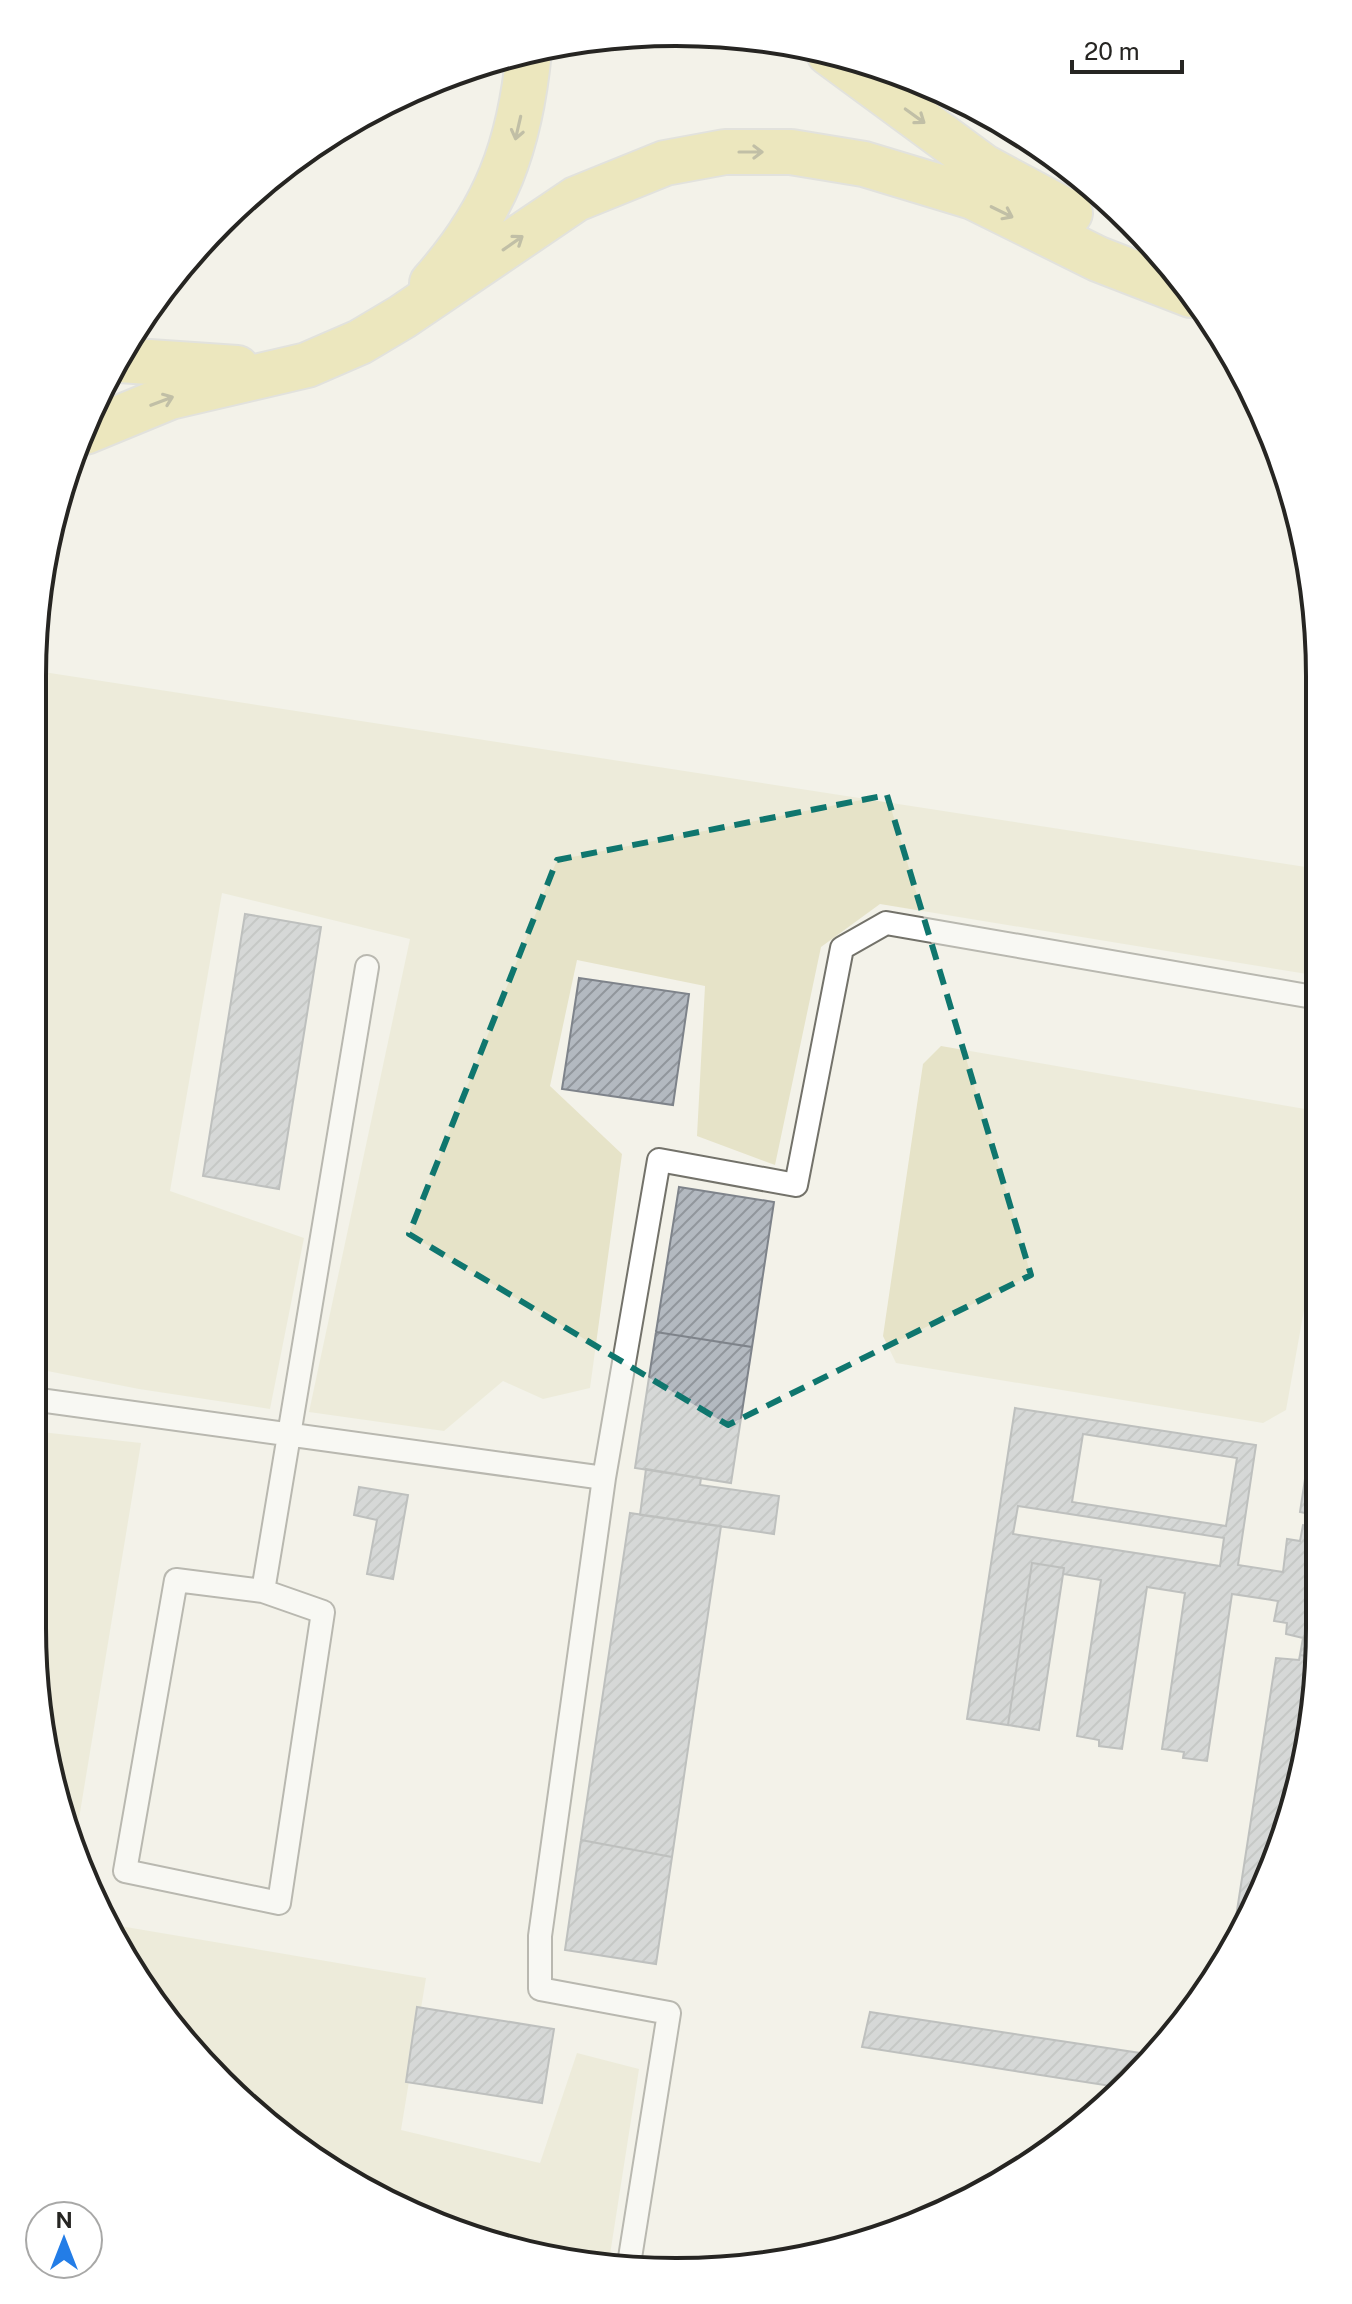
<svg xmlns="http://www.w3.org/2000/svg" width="1352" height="2304" viewBox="0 0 1352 2304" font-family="'Public Sans',sans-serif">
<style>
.green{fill:#e6e3c8}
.building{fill:url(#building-hatch);stroke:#7e838a;stroke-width:2;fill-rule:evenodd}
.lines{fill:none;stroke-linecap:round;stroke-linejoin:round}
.lane-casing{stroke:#73726a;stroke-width:26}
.highway-casing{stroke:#cfcfce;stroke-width:48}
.lane{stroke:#fff;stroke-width:22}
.highway{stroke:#e4da89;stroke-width:44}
.oneway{stroke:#858056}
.marked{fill:none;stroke:#0f766e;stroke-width:6;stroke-dasharray:16 10;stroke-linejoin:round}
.rim{fill:none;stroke:#262522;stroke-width:4}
</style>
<defs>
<pattern id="building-hatch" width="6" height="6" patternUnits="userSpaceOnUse" patternTransform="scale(2)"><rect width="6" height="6" fill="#b3b9c0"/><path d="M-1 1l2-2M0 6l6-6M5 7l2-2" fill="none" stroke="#91969c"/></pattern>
</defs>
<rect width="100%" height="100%" fill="#f3f2e9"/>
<path class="green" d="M37,671l1282,198v107l-439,-72 -59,43 -46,218 -78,-29 8,-150 -128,-26 -27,126 72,68 -32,234 -47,11 -40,-18 -59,50 -135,-19 101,-473 -188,-46 -52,298 134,47 -34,171 -131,-20 -107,-21 1,-672z
M941,1046l376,65 2,116 -33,183 -23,13 -367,-60 -13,-27 40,-272z
M32,1431l109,12 -67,406 -8,-14 -34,-207z
M114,1925l312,53 -25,152 139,33 37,-110 62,16 -30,192 -140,-23 -185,-99 -119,-119z"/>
<path class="building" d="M245,914l76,13 -42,262 -76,-13z
M579,978l110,16 -16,111 -111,-16z
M679,1187l95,15 -22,145 -96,-15z
M656,1332l96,15 -21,136 -96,-15z
M1319,1387v129l-19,-4z
M1015,1408l241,37 -18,120 45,7 4,-33 13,2 3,-16 16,2v131l-19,-3 3,-17 -17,-4 1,-11 -13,-2 4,-20 -46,-7 -25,167 -24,-3 1,-6 -22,-3 23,-156 -38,-6 -25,162 -23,-3v-6l-22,-4 24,-156 -38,-6 1,-6 -32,-5 -24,162 -41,-6zM1083,1434l154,24 -11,68 -154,-24zM1018,1506l206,32 -4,28 -207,-32z
M646,1469l55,9 -1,7 79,11 -5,38 -134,-19z
M359,1487l49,8 -15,84 -26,-5 10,-54 -23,-5z
M630,1513l91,13 -49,331 -91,-17z
M1032,1563l32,5 -25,162 -31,-5z
M1300,1655l19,3v13l-33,164 -54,108 44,-285 23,2z
M581,1840l91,17 -16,107 -91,-14z
M417,2007l137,22 -12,74 -136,-21z
M870,2012l277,42 -30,33 -255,-40z"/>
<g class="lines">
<defs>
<path id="lane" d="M32,1399l572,79 55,-318 137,25 46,-237 44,-25 433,75
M604,1478l-64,458v53l129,24 -40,251
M263,1591l-87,-11 -51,291 154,32 44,-291 -60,-21 104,-624"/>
<path id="highway" d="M829,53l155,114 86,46
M432,283c64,-72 88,-137 97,-232
M120,360l117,8
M85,432l85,-35 137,-32 53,-23 42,-25 174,-118 89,-36 60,-11h66l73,12 109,33 125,62 93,36"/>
</defs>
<use href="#lane" class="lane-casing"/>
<use href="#highway" class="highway-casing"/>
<use href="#lane" class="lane"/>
<use href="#highway" class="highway"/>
</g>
<defs><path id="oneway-shaft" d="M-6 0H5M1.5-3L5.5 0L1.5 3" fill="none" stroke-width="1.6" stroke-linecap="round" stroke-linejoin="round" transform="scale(2)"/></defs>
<g class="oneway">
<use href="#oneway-shaft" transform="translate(915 116) rotate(36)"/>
<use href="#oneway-shaft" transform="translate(518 128) rotate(103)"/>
<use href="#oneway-shaft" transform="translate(751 152)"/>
<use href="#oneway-shaft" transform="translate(1002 212) rotate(26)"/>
<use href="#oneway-shaft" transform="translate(513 243) rotate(-35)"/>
<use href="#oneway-shaft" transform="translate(162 401) rotate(-21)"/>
</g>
<path d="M0 0H1352V2304H0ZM887,795l144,480 -303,150 -319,-191 148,-374z" fill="#f3f2e9" fill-opacity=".55" fill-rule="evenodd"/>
<path class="marked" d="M887,795l144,480 -303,150 -319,-191 148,-374z"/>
<path d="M0 0H1352V2304H0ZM676 46H676A630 630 0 0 1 1306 676V1628A630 630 0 0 1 676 2258H676A630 630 0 0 1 46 1628V676A630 630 0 0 1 676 46Z" fill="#fff" fill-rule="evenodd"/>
<path class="rim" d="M676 46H676A630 630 0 0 1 1306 676V1628A630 630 0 0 1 676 2258H676A630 630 0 0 1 46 1628V676A630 630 0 0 1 676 46Z"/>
<g transform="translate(64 2240)"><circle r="38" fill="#ffffff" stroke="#a8a8a7" stroke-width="2"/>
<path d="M0-6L14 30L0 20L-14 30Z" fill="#237de7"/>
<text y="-12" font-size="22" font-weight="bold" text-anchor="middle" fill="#262522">N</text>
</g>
<path d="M1072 60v12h110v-12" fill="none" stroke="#262522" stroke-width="4"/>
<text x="1084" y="60" font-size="24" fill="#262522" stroke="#ffffff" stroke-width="6" paint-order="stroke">20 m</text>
</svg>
